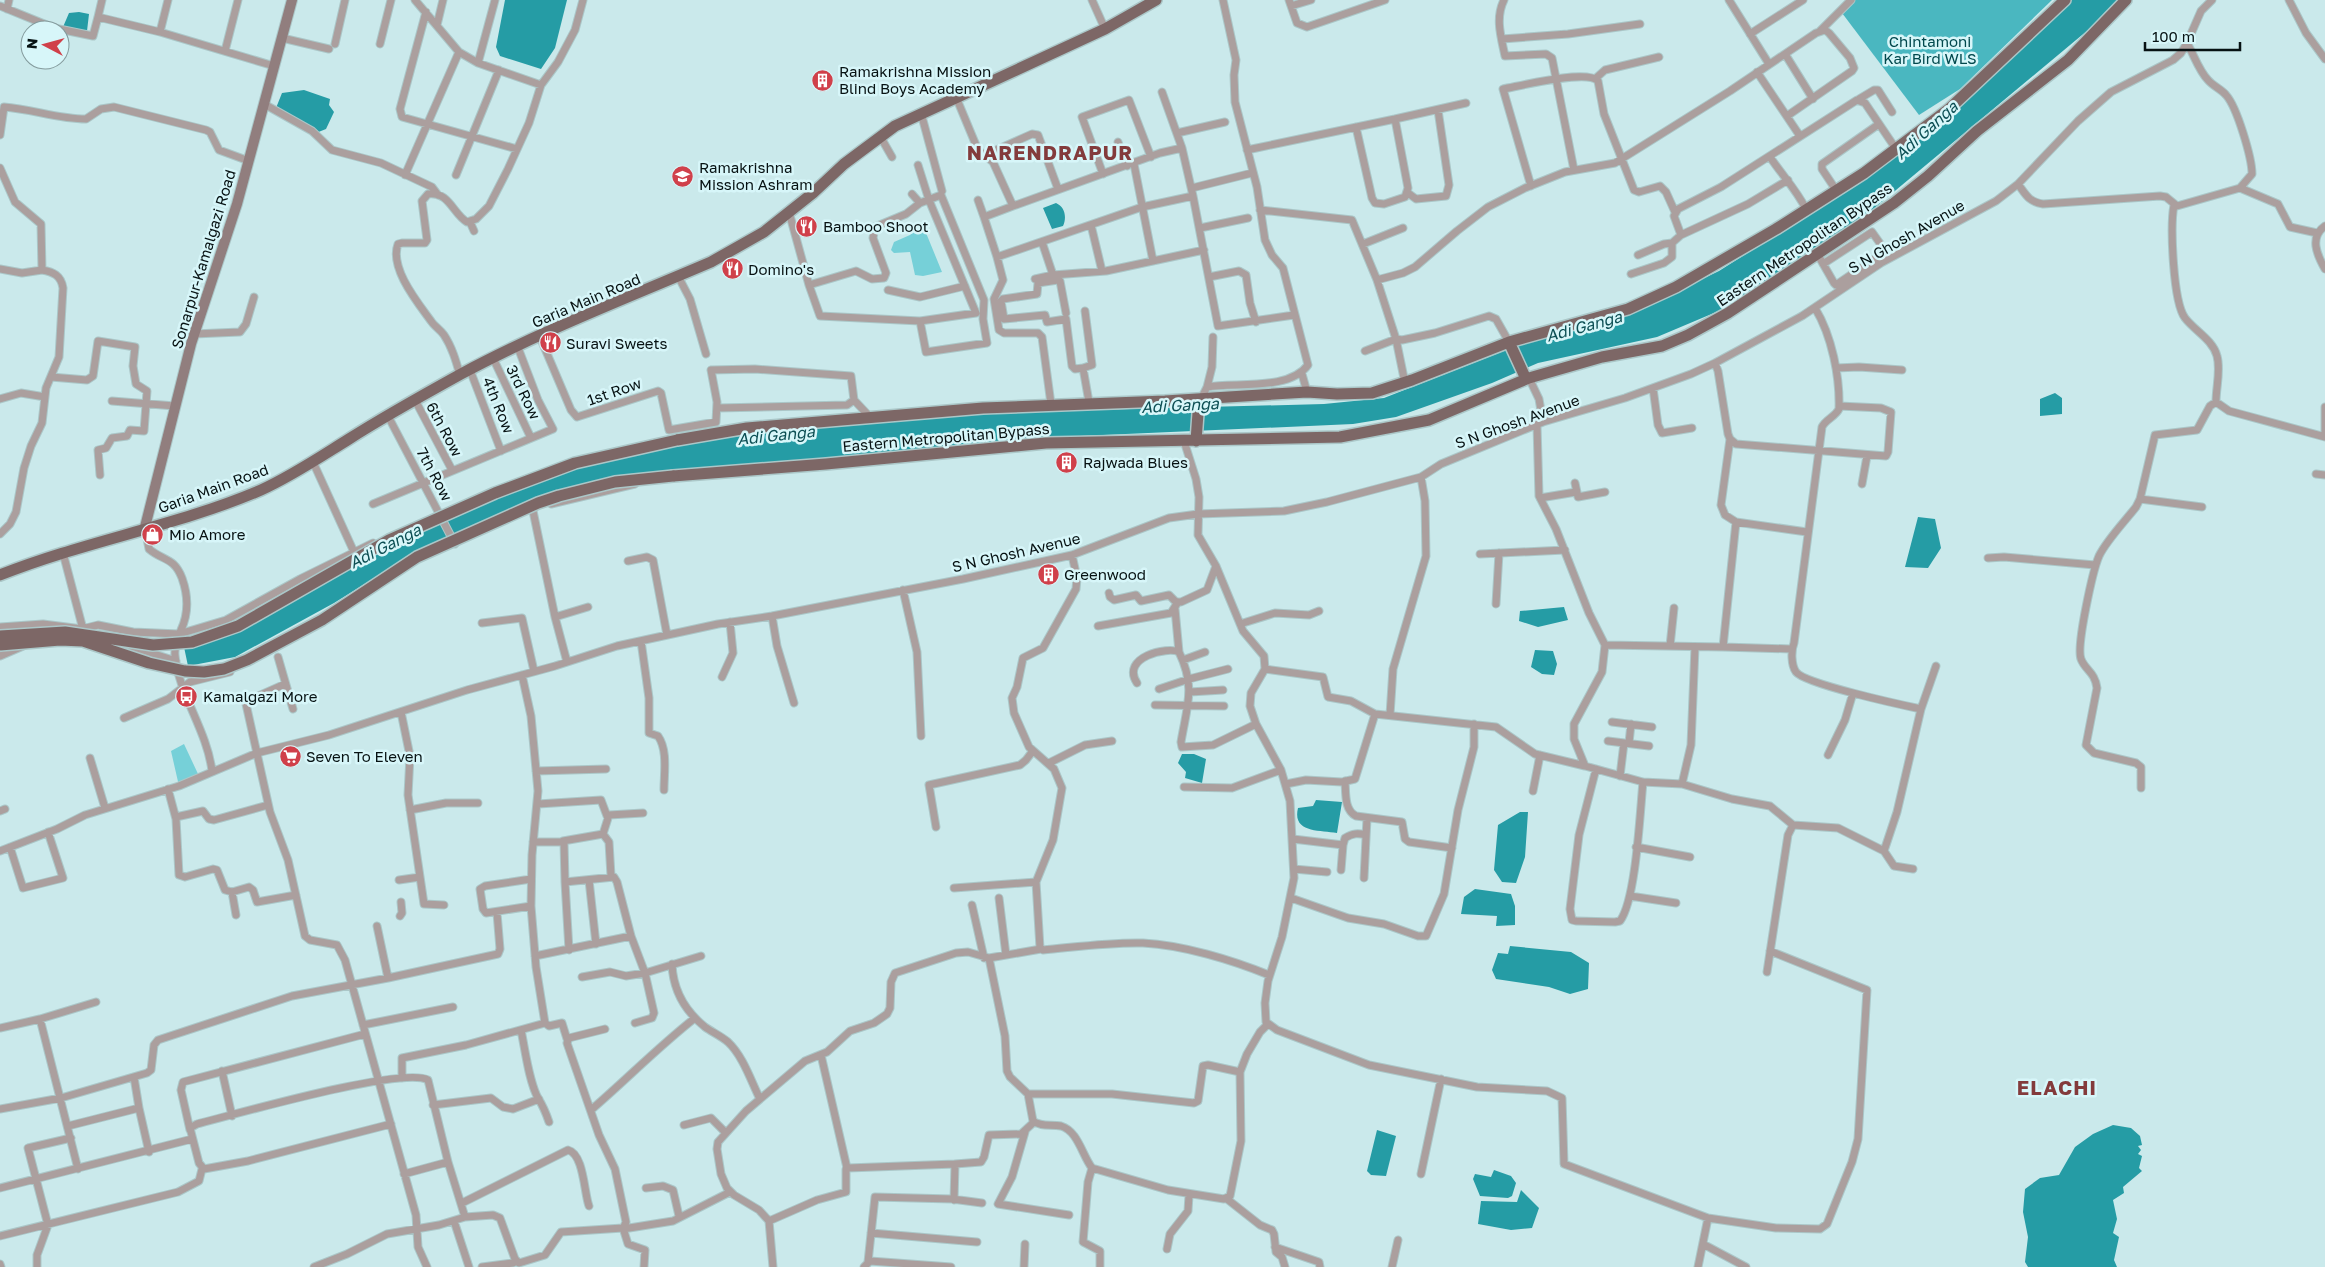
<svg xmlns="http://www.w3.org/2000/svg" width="2325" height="1267" viewBox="0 0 2325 1267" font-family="'Golos Text',sans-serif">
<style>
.green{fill:#76d0d8}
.forest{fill:#4ab7c0}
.water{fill:#259ca5}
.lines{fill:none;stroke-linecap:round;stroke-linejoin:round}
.minor-casing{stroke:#abc7c8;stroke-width:9}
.secondary-casing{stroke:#abc7c8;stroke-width:12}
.primary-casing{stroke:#abc7c8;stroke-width:14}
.minor{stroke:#ab9f9e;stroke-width:7}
.secondary{stroke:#917e7e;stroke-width:10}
.primary{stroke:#7d6766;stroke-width:11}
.primary-bridge-casing{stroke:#abc7c8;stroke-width:14;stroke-linecap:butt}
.primary-bridge{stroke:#7d6766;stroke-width:11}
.labels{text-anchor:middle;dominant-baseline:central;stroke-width:5;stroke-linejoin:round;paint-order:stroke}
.park-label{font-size:15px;fill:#01484d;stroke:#d7f6f9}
.poi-label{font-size:15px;fill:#071213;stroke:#d7f6f9;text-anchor:start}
.street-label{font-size:15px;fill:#071213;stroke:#d7f6f9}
.water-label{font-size:16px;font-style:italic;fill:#0d4f54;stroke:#d7f6f9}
.district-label{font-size:20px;font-weight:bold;letter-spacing:1px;fill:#833b3c;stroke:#d7f6f9}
</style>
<rect width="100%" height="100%" fill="#cae9eb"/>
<path class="green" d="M920,224l4,4 18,44 -19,4 -8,-1 -5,-23 -16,1 -3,-3 3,-8 16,-7z
M184,744l15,32 -20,10 -8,-35z"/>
<path class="forest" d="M1849,0h203l-92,89 -41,26 -80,-106z"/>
<path class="water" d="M505,0h62l-12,48 -14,21 -41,-13 -4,-9z
M2069,0h48l-29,30 -222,185 -145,95 -64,27 -119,26 -46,20 -96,34 -43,7 -295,13 -391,35 -90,16 -161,64 -82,51 -99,54 -47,9 -4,-19 135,-62 84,-44 102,-46 74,-29 101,-24 292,-29 352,-9 60,-6 130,-51 122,-36 83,-40 128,-81z
M79,12l10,2 -2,17 -24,-4 6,-14z
M60,34l7,1 1,3 -6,16h-2z
M304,90l26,9 -1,6 5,7 -8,17 -10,4 -40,-25 6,-15z
M1056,203c9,4 11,14 7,23l-11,3 -9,-21z
M2055,393l7,5v16l-22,2v-17z
M1918,517l17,2 6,29 -13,20 -23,-1z
M1564,607l4,13 -30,7 -19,-6 1,-10z
M1535,650l18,1 4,13 -3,11 -12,-1 -11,-7z
M1182,754h12l12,5 -4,24 -17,-5 1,-6 -8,-9z
M1316,800l26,2 -5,31c-18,-3 -45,0 -39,-25l15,-2z
M1520,812h8l-3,45 -9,26 -14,-1 -8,-12 4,-45z
M1475,889l36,5 4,12v19l-19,1 1,-10 -36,-2 3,-17z
M1510,946l61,6 18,11 -1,26 -18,5 -21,-7 -53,-8 -4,-9 6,-17 10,1z
M2113,1125l18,3 9,8 2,9 -4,1 3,4 -3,4 4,2 -3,12 3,3 -19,16 1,6 -11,7 4,19 -4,14 6,4 -5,23 3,7h-89l-3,-5 3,-25 -5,-25 2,-23 15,-11 19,-3 16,-28 18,-13z
M1377,1130l19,6 -10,40 -15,-1 -4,-4z
M1494,1170l17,6 5,7 -4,13 -4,2 -28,-2 -7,-17 2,-5 16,3z
M1521,1190l18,18 -7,20 -21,2 -33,-6 3,-23 36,1z"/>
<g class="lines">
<defs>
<path id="minor" d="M415,0l44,52 19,11 63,22
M1092,0l13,29
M1289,0l8,23 10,4 78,-27
M1504,0c-9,18 -3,37 1,56l41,-2 6,4 22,112
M1729,0l40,64
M2289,0l17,33 19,26
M0,6l54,22 39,8 5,-19 62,15 114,34
M1291,6l20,-6
M7,9l2,-9
M426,12l-26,97 2,8 115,32
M98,17l4,-17
M437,25l6,-25
M1820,31l31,-31
M160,32l8,-32
M1750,34l53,-34
M282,38l47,11
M1502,39l66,-5 72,-10
M335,44l10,-44
M380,44l11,-44
M225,51l13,-51
M1785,54l28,45
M478,63l17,-63
M1757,72l43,64
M1596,78l9,-8 54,-13
M1162,92l20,56
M956,97l22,53 15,12 20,44 147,-53 22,-5 11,48 -51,11 -145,50 -13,-40 29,-11
M1859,99l15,-9h4l14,22
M264,104l48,27 20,19 49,13 51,24 6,8
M921,113l21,78
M1395,119l71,-16
M1177,133l48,-11
M0,135l4,-28c28,2 54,12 82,12l15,-10 13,-2 92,23 4,2 9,18 30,11
M880,136l12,21
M1118,142l9,24
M1247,150l148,-31 13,69 -3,9 -21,7 -9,-1 -3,-5 -16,-71
M985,155l47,-21 6,1 20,54
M1770,157c12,18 26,32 36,52
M1134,164l19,97
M918,165l11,35 47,113 -56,8
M0,168l15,34 26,22 1,46c11,2 19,5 21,18l-4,69 -13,31 -4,35 -11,23 -7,22 -8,44 -6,12 -10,10
M1103,174l-21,-57 47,-17 22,57
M405,175l54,-123
M456,175l43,-105
M2018,184c8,11 11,18 25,20l117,-8 6,1 11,9 63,-18 12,-14c0,-16 -15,-67 -26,-79 -5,-6 -13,-9 -18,-15 -9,-9 -14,-25 -21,-37
M1531,186l-28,-97c17,-3 84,-20 95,-8l6,33 30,76 5,2 21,-6 6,6 9,20
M1192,188l60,-15
M2240,188l38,16 12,23 27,6
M1836,190l-14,-21v-5l57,-40
M1408,193l8,6 30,-3 3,-11 -11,-75
M912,194l8,9 21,-8 43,105 -1,19 4,24 -61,9 -6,-31 -100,-5 -11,-31 47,-14 16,8 12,-1 2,-5 -13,-35 2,-11 31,-13 14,-11
M1193,196l25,130 76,-11
M978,200l6,17
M2174,205c-4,21 -1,97 11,113 10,13 28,22 32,38 4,14 -1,31 -1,46l13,9 96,26
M1260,210l92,10 25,60 19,59 6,1 33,-7 54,-17 7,3 13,23
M789,212l20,73
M470,222l4,9
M1091,225l11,46
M2325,226c-16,11 -8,29 0,43
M1200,228l48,-10
M1681,235l67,-31 40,-24
M1363,244l40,-16
M1638,255l26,-11 8,-1
M1818,255l16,28 2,2 47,-32 1,-4 -12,-17 -49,32
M997,257l6,23 -9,19 5,31 5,3h34l4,4 9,67
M0,269l22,4 20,-3
M1631,274l33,-11 8,-6v-14l9,-8 -7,-19 4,-7 43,-22 136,-87 8,3 31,46
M1053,275l53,-4 98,-21
M678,276l12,23 16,55
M1209,277l30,-6 7,4 4,28 6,19
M1035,279l18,-4 -11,-33
M1377,280l26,-7 12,-6 42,-36 31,-24 37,-19 40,-16 50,-9 115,-72 86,-58 9,-3 4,3 21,25 4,10 -2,3 -65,45
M888,290l32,7 45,-11
M1815,308c17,28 25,69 24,101 -4,8 -13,10 -17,18l-28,216c-3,7 -3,22 2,29 9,12 106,33 125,37
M1066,313l-6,-32 -2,-1 -20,3 -1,11 -34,5 -2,2 3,18 41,-4 2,7 19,-3 6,47 3,3 8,-1 6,34
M194,334l46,-2 6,-8 8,-27
M540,337l31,73 6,7 81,-26 3,2 8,37 47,-8 1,-20 -6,-32 44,-1 96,7 3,24 -7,5 -130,3
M1365,351l31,-12 9,44
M493,358l38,80
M1715,363l3,8 10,63 2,5 6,5 150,12 2,-4 3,-40 -10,-4 -42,-2
M1083,368l9,-3 -7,-54
M1836,368l23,-1 43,3
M470,370l31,81
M1302,374l5,18
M460,375c-4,-14 -8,-28 -16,-40 -4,-6 -10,-9 -13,-14 -13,-18 -42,-53 -33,-77l4,-1h23l2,-3 -5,-39 6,-7c21,-3 25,20 39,28l9,-3 13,-13 19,-37 21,-46 12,-38 17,-23 17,-32 8,-30
M51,377l36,3 6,-4 5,-35 37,6 -2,19 3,18 11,7 -3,40 -14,-1 -3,6 -15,2 -6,10 -8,2 2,25
M1529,378l10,21 4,23
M1207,387l5,-20 1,-30
M1653,388l5,37 4,8 30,-5
M0,399l21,-6 24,4
M1201,399l6,-12c29,-5 82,4 101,-22l-25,-97 -11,-13 -7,-15 -8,-53 -22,-85 -1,-27 2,-15 -13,-60
M415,400l37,70
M854,400l16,17
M112,401l63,5
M2325,407v26
M388,416l67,128
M1537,425l2,71 17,33 33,84 16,32 118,2 13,-125 -11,-7 -4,-10 9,-66
M1184,441l12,38 3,18 -1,38 18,31 27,65 21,25 1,13 -14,24 -1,13 6,18 25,46 9,31 4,77 -12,59 -14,44 -3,22 1,19 11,8 92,35 108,22 70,4 15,7 2,66 144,54 68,10 44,1 7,-5 25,-62 6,-23 9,-149 -97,-39
M313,462l41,90
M2316,474l9,1
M1575,483l3,14 27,-5
M1862,484l5,-28
M1540,498l36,-6
M2140,499l62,8
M373,504l180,-75 -15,-29 -21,-55
M551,504l84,-20
M533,511l22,106 12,45
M1736,522l71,10
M145,528l4,21c14,12 25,8 33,29 6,17 7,35 -1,52 -3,8 -7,16 -6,25 3,38 32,75 37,116
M63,553l21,80
M1480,554l85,-4
M1072,555l5,23 -1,11 -33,59 -20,10 -6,29 -5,11 2,15 15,34 25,22 8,19 -9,52 -17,42 4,66 3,2c33,-3 67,-8 100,-7 40,2 89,17 126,32
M1988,558l16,-1 91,8
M628,561l19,-4 6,3 14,75
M903,590l14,62 4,84
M1109,593l1,4 4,3 22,-5 5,6 28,-6 7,7h5l26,-12 9,-24
M1496,604l3,-51
M1175,609l4,43
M772,616l5,30 17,57
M555,617l33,-10
M482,623l40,-5 12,53
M1240,624l35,-11 34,2 10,-4
M1098,626l73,-13 7,-11
M0,627l43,-3 39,5 16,-4 35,7 46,2 47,-14 74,-41 73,-36
M641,641l8,57v35l9,3c10,14 6,37 6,54
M129,646l47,15
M1670,646l4,-38
M1723,647l68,2
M0,656l23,-10
M278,657l15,52
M1183,660l22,-8
M1265,669l58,8 5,20 23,4 24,13 -20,65 -13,3 -36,-2 -20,4
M522,675l9,41 7,75 -6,64 -1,51 5,61 9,56 4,3 13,-3 5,16
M722,677l11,-24 -3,-31
M1137,683c-17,-26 31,-37 42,-31 17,35 8,54 2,90l1,5 31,-2 43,-21
M285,684l-38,17 -1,3 24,108 18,48 17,76 5,4 27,5 8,15 71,255 2,32 9,20
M1159,689l30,-10 39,-10
M1190,692l33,-2
M1155,705l69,1
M401,712l9,44 -2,39 16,109 20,1
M1375,714l121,13 39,27 50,12 -11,-27v-15l28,-52 3,-27
M1390,715l3,-46 33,-113 -1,-55 -4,-24
M124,718l44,-19 22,-17 40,-10
M1612,722l40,5
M1608,741l41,5
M1629,743l2,-19
M1828,755l17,-35 8,-27
M90,758l15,50
M1049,763l36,-18 27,-4
M1585,766l58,16 39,2 50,15 38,7 23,19
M1596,769l-17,66 -9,74 2,11 4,1 39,1 5,-1c16,-21 20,-109 23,-139
M536,771l70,-2
M1620,776l4,-33
M1345,781c1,12 -1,29 11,35l46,6 3,17 4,3 43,6
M1682,784l9,-39 4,-98
M1184,787l48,1 49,-18
M2141,788v-21l-5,-4 -42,-10 -8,-8 11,-57c-2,-16 -12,-18 -16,-29 -5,-13 12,-89 18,-103 7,-15 26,-35 37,-49l4,-8 15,-64 42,-5 13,-24 6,-4
M168,789l8,30 3,56 6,2 28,-8 4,1 8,20 7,2
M1533,791l7,-36
M538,804l63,-4 6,16
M410,810l36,-7h32
M0,811l5,-2
M176,817l27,-6 6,8 5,1 54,-15
M936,827l-7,-42 91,-20 6,-5 6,-8
M603,834l6,8 2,34
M1293,839l50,6 2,-7c8,-5 13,-5 21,-3
M563,841l40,-7 6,-19 34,-2
M533,842h31l1,40
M10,847l13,41 40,-10 -15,-46
M1636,847l54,10
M0,851l57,-22 28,-14 94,-29 78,-33 72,-18 138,-45 88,-24 62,-20 101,-22 54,-8 191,-37 109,-24 97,-37 29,-4 86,-3 43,-9 94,-25 20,-13 102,-42 82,-24 66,-24 24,-11 87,-47 79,-53 115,-62 22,-17 60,-63 33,-29 62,-32 8,-7 6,-10 14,-32 11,-11
M1884,851l13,-39 24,-103 15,-43
M1294,869l33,3
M1341,870l2,-25
M1364,878l3,-60
M531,879l-46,7 -5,3 3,20 3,4 45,-7
M399,880l21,-3
M589,880l7,64
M954,888l82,-6
M1630,896l46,7
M999,898l7,57
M1291,898l57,20 36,6 34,12h8l18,-42 14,-84 16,-63v-23
M972,905l12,53
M236,915l-4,-23 17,-5 4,3 4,12 39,-7
M400,916l2,-3 -1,-11
M377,926l11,52
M631,936l14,37 9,40 -2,5 -17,5
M535,956l96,-20 -14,-54 -3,-5 -49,5 4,68
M989,958l16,78 2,35 3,6 18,17 5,27c8,6 18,3 28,5 17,5 21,29 31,42l76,22 56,9 6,-3 11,-55 -1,-69 7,-18 13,-22 8,-8
M672,964c1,26 13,47 33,63 7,5 16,9 23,15 15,14 23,39 32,57
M1767,972l21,-137 5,-10 45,3 46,23 10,15 19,3
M582,977l28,-5 16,4 19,-3 56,-17
M40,1019l56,-17
M363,1025l90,-18
M0,1028l40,-9 38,150
M605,1029l-36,9 -2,5 32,92 16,34 11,53 -3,7
M521,1030c4,19 8,52 17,68 5,8 8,15 11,24
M821,1055l26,113
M222,1071l10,45
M134,1077l5,31
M402,1078v-20l64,-13 79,-22
M1028,1094h84l82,9 4,-2 5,-35 5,-1 32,7
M433,1105l58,-7 12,9 10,2 26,-10
M0,1109l61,-11 86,-25 4,-3 3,-25 4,-5 134,-44 96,-18 110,-24 2,-5 -3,-36
M591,1110c35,-30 67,-63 104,-92
M684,1125l27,-7 15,15
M68,1126l71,-18 10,44
M190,1130l-9,-40 2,-8 182,-48
M1025,1132l-13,45 -14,27 71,11
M955,1164l26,-2 3,-5 5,-22 32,-1 13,-12
M1092,1168l-4,14 -5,60 17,9v16
M404,1174l44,-12
M1421,1174l20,-95
M0,1188l192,-49
M646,1188l17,-2 10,4 6,26
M1227,1199l33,26 12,5 2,4 2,18 6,5 3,10
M462,1203l106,-53c16,4 16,43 21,56
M465,1217l28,-2 7,3 15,41 4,4 26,-8 16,-23 62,-4 5,16 17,6 -1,17
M454,1221l15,46
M769,1221l48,-21 29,-8v-23l2,-1 107,-4 -1,36
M623,1229l50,-8 57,-29
M871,1233l106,9
M0,1236l178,-44 21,-11 3,-12
M1703,1244l43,23
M1275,1247l44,15 1,5
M1167,1249l3,-15 18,-23 1,-16
M868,1262l7,-65 77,2 30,4
M0,1264l1,3
M37,1267v-12l11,-30 -20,-77 43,-10
M314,1267l33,-13 40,-20 52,-9 26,-8 -17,-55 -20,-82c-25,-14 -195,35 -231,44l-7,4 9,35 5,6 44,-8 143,-37
M482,1267l31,-4
M773,1267l-4,-46 -10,-11 -25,-15 -7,-7 -6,-14 -4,-25 1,-7 28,-31 59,-50 22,-9 23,-21 24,-8 13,-9 3,-6 1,-26 4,-9 61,-20 12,-1 21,6 52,-9
M864,1267l6,-6 81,6
M1024,1267l1,-23
M1392,1267l6,-27
M1698,1267l10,-49"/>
<path id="secondary" d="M145,527l46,-183 46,-140 55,-204"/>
<path id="primary" d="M1509,342l17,37
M677,440l70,-12 236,-20 182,-7 142,-9 30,2 35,-1 40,-13 97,-38 119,-33 48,-22 100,-58 88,-56 85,-64 116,-109
M1196,441l3,-42
M673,476l153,-12 220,-21 294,-6 89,-17 100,-42 73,-21 60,-11 26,-11 40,-22 166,-110 34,-27 49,-45 91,-71 58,-60
M0,575c85,-34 177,-49 261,-85 31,-14 59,-33 88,-51 36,-23 74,-44 112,-65 80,-43 166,-76 250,-112l53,-30 49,-39 31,-29 51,-38 210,-97 51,-29"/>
</defs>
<use href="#minor" class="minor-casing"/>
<use href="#secondary" class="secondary-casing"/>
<use href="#primary" class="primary-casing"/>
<use href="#minor" class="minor"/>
<use href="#secondary" class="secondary"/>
<use href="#primary" class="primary"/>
<defs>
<path id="primary-bridge" d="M0,636l65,-4 88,13 39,-3 46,-16 151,-86 106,-47 80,-30 102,-23
M0,645l60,-5 23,1 66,22 36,8 19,1 20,-3 23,-9 75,-40 95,-63 121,-54 21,-7 56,-14 58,-6"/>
</defs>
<use href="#primary-bridge" class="primary-bridge-casing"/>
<use href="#primary-bridge" class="primary-bridge"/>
</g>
<defs>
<symbol id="building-disc" viewBox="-11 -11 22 22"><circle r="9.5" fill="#d0404a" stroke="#d7f6f9"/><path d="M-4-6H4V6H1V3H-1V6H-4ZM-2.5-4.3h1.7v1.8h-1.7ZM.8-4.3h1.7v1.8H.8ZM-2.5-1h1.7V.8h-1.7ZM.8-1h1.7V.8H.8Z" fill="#fff"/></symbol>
<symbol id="school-disc" viewBox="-11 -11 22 22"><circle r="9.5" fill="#d0404a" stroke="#d7f6f9"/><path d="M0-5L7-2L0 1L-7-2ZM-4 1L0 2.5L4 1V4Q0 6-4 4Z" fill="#fff"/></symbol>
<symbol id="restaurant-disc" viewBox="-11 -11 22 22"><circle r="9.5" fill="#d0404a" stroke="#d7f6f9"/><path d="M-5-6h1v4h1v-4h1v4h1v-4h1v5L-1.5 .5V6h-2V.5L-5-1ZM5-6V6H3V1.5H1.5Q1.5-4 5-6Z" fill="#fff"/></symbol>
<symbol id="shop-disc" viewBox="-11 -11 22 22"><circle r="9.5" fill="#d0404a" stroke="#d7f6f9"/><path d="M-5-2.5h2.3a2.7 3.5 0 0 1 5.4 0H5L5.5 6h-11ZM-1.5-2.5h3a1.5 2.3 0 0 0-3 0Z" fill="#fff"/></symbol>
<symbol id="bus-disc" viewBox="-11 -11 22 22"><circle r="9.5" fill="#d0404a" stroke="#d7f6f9"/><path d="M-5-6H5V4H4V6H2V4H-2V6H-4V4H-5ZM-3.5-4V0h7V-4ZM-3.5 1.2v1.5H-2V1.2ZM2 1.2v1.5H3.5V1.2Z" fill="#fff"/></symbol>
<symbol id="supermarket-disc" viewBox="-11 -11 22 22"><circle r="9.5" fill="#d0404a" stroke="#d7f6f9"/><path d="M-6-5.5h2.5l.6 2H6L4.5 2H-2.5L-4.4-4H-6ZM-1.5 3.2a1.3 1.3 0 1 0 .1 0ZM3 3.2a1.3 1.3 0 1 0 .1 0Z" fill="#fff"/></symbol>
</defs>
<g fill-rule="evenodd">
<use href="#building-disc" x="810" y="68" width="25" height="25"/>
<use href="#school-disc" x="670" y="164" width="25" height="25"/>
<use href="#restaurant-disc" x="794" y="214" width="25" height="25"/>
<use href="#restaurant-disc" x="720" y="256" width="25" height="25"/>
<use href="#restaurant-disc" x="538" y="330" width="25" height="25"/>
<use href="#building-disc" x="1054" y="450" width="25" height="25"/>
<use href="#shop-disc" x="140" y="522" width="25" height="25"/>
<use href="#building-disc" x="1036" y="562" width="25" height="25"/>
<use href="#bus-disc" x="174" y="684" width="25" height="25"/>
<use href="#supermarket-disc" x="278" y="744" width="25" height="25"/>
</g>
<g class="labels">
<g class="park-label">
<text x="1930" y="41">Chintamoni<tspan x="1930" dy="17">Kar Bird WLS</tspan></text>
</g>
<g class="poi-label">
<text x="839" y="71">Ramakrishna Mission<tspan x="839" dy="17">Blind Boys Academy</tspan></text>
<text x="699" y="167">Ramakrishna<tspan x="699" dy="17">Mission Ashram</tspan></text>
<text x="823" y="226">Bamboo Shoot</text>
<text x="748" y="269">Domino's</text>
<text x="566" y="343">Suravi Sweets</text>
<text x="1083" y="462">Rajwada Blues</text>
<text x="169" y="534">Mio Amore</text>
<text x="1064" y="574">Greenwood</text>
<text x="203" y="696">Kamalgazi More</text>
<text x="306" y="756">Seven To Eleven</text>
</g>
<g class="street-label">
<text transform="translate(1906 236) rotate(-30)">S N Ghosh Avenue</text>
<text transform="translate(1804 244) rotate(-34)">Eastern Metropolitan Bypass</text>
<text transform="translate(203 259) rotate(-73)">Sonarpur-Kamalgazi Road</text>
<text transform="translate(586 300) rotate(-23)">Garia Main Road</text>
<text transform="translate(614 391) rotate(-19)">1st Row</text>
<text transform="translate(524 392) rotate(64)">3rd Row</text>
<text transform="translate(499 405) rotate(68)">4th Row</text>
<text transform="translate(1517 421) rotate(-20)">S N Ghosh Avenue</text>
<text transform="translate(445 429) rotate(62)">6th Row</text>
<text transform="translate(946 437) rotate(-5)">Eastern Metropolitan Bypass</text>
<text transform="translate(435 474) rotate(62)">7th Row</text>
<text transform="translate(213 488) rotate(-20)">Garia Main Road</text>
<text transform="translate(1016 552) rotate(-13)">S N Ghosh Avenue</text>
</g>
<g class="water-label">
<text transform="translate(1926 130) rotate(-42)">Adi Ganga</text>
<text transform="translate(1584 326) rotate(-15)">Adi Ganga</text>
<text transform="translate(1180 405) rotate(-3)">Adi Ganga</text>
<text transform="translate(776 435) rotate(-6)">Adi Ganga</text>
<text transform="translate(385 546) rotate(-27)">Adi Ganga</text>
</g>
<g class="district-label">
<text x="1050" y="152">NARENDRAPUR</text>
<text x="2057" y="1087">ELACHI</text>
</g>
</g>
<g transform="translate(45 45) rotate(276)"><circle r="24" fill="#d7f6f9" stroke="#849b9d"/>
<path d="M0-4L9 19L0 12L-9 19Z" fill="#d0404a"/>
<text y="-8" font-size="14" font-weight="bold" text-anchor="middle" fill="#071213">N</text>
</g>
<path d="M2145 42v8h95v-8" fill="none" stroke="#071213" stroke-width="2.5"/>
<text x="2152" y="42" font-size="15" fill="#071213" stroke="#d7f6f9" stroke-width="4" paint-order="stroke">100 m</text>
</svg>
